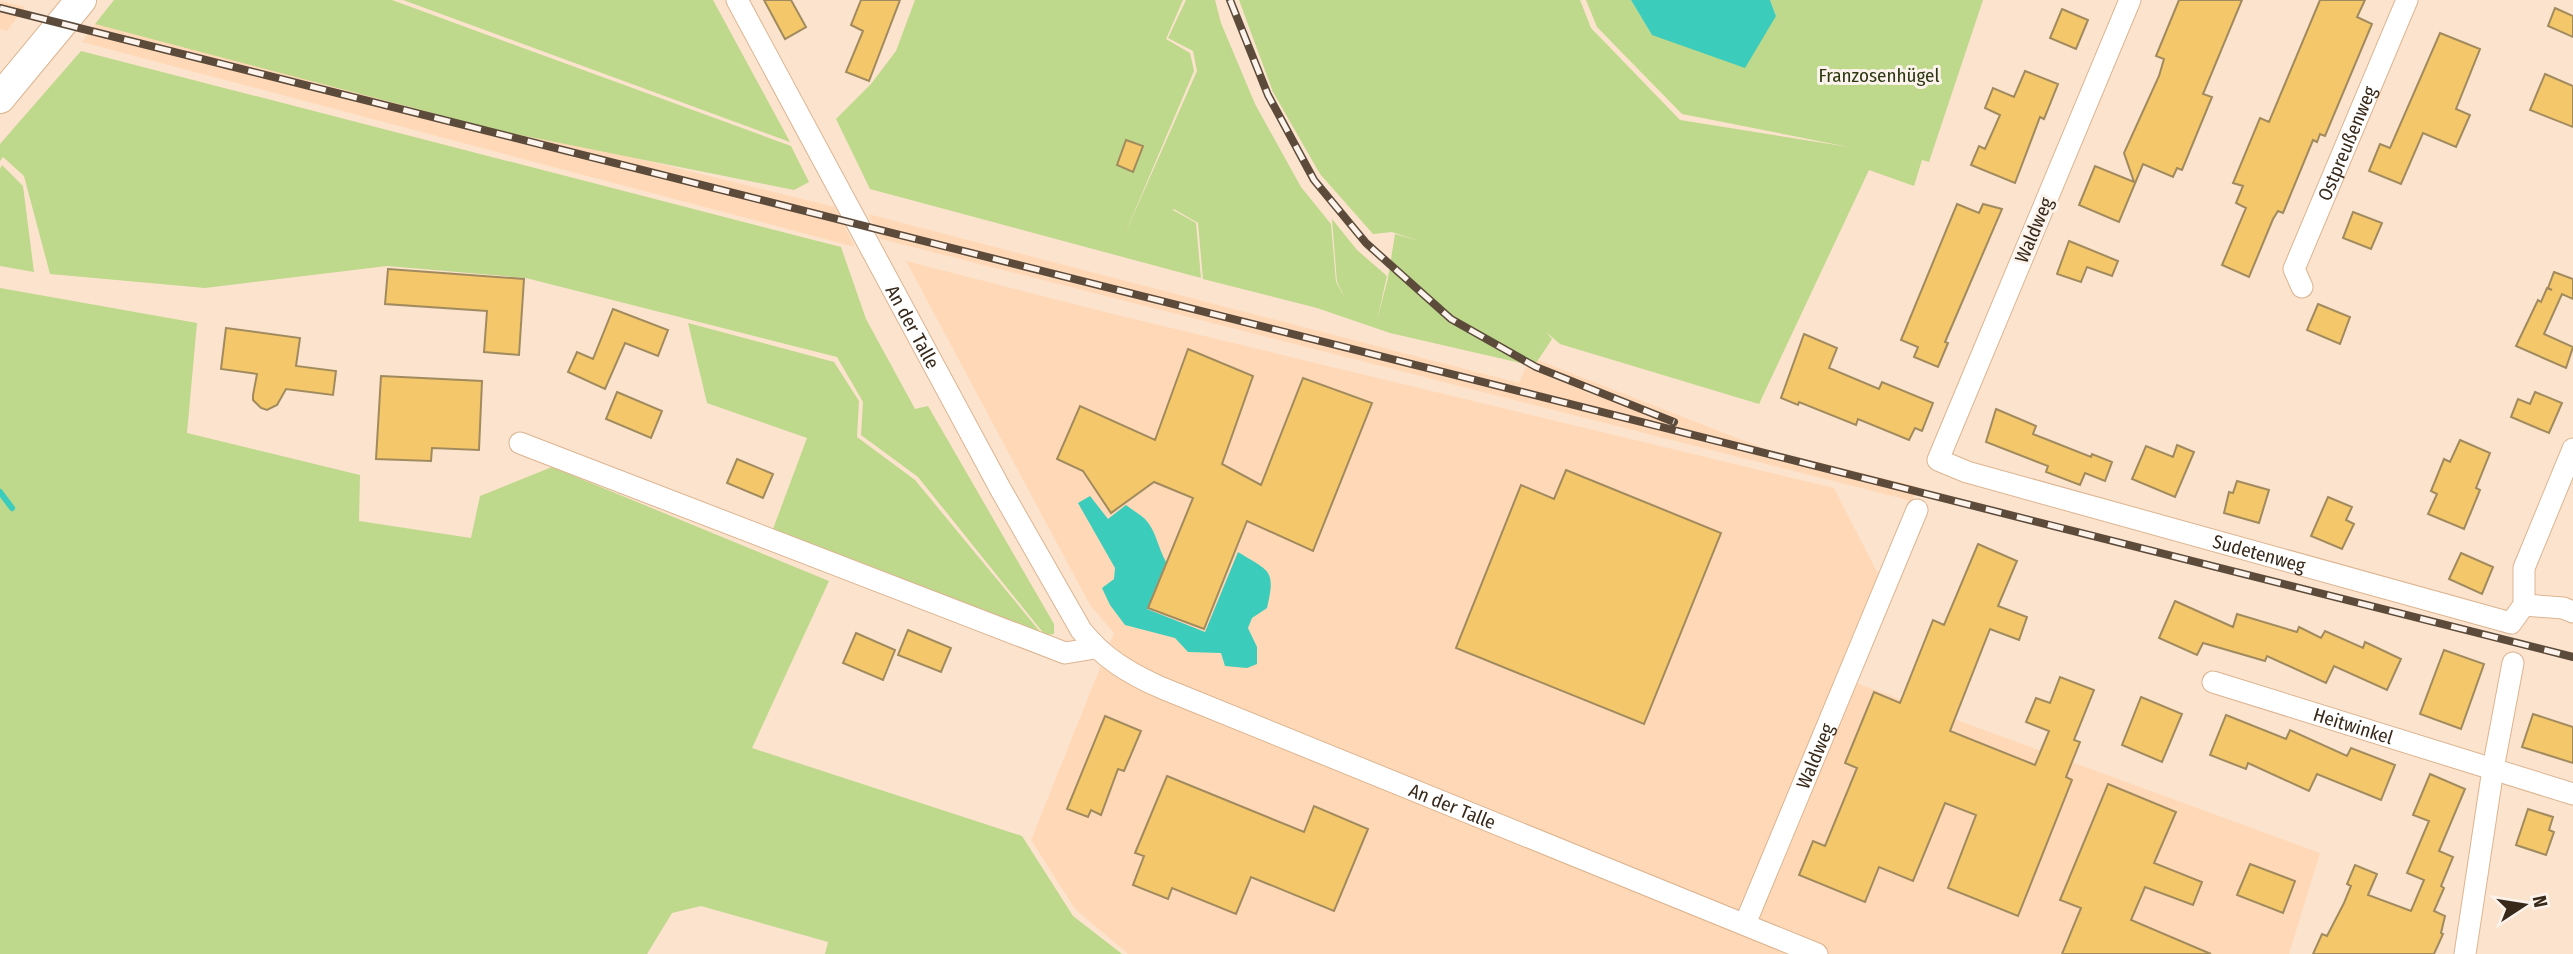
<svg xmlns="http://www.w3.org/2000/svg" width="2573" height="954" viewBox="0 0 2573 954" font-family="'Fira Sans Condensed',sans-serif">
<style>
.built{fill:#ffd9b7}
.green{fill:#bed88c}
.water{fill:#3bccbc}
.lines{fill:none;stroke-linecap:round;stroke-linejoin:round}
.stream{stroke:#3bccbc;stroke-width:6}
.building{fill:#f4c76b;stroke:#a18b5e;stroke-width:2}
.minor-casing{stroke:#dcb490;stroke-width:23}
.secondary-casing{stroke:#dcb490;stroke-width:32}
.minor{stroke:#fff;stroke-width:21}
.secondary{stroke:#fff;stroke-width:30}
.rail-casing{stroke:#5c4b3b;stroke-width:8}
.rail{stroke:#fcf4ec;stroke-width:5;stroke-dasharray:16;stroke-linecap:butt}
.labels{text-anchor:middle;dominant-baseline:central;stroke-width:6;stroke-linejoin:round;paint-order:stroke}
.park-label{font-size:19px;fill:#2d3913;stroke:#fcf4ec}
.street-label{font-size:19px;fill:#38291a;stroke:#fcf4ec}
</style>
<rect width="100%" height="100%" fill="#fce3cd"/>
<path class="built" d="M0,1l25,6 -18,24 -7,-2z
M95,24l740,183 20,40 -773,-205z
M868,214l651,169 11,-26 235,92 154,38 -7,14 -1031,-262z
M906,261l207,53 721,174 44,86 -41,102 483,177 -31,101h-1161l-53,-45 -44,-69 83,-207 -24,-28z"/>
<path class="green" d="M114,0h278l399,146 18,36 -15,8 -289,-58 -410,-108z
M403,0h310l77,142z
M915,0h268l-17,39 24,14 4,18 -70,165 73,-165 -4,-20 -25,-13 18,-38h29l6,23 34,81 46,83 30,37 5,58 9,16 -8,-16 -5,-63 25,31 30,26 -10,44 11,-42 7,-44 24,7 -27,-9 -19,2 -53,-60 -47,-82 -34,-92h341l11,28 89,92 169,27 -167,-33 -85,-87 -11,-27h45l21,35 124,-19 -6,-16h213l-54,162 -7,-2 -8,26 -45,-16 -110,234 -199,-60 -14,-12 6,7 -18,27 -144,-33 -73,-25 -114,-29 -5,-56 -24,-14 -3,2 2,-1 23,13 5,55 -331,-89 -34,-70 35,-35 25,-33z
M81,51l760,196 25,72 49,90 13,-3 126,218v10l-9,1 -127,-158 -57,-42 2,-33 -26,-45 -311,-79 -139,-12 -182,22 -155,-14 -26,-98 -21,-19 -3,4v-17z
M2,165l21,21 11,86 -34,-6v-97z
M0,288l197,35 -10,110 173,42 -1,46 112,17 9,-42 72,-29 277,114 -77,167 270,88 51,80 49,38h-297l3,-12 -127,-36 -29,7 -25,41h-647z
M688,323l146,39 25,39 -2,36 58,43 132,160 -274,-111 34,-91 -100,-35z"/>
<path class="water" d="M1631,0h139l6,16 -31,52 -93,-33z
M1090,496l18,23 18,-14c6,5 14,9 19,14 11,11 13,29 21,43l-19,47 58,23 33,-80c32,20 38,17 29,56l-15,10 -4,10 9,19v17l-10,4 -22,-2 -4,-13 -33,-1 -13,-14 -50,-13 -15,-20 -8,-17 12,-9 1,-11 -37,-65z"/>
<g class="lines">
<path class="stream" d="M0,492l12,16"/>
</g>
<path class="building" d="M764,0h27l15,27 -21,12z
M861,0h39l-31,81 -23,-9 17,-41 -12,-6z
M2179,0h63l-39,94 9,3 -30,73 -5,-2 -4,9 -30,-13 -24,58 -40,-17 16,-39 39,16 -10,-29 35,-77 5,-17 -8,-3z
M2320,0h45l-8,17 15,7 -47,112 -5,-2 -3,8 -4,-2 -30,73 -5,-2 -5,8 -24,58 -27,-12 24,-57 -10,-5 7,-17 -10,-3 27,-65 9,4z
M2555,8l18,8v21l-25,-11z
M2062,9l26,11 -12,29 -26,-11z
M2440,33l40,16 -24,60 14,6 -14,32 -33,-14 -22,51 -32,-13 11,-27 10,4z
M2025,71l33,13 -14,35 -4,-2 -25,66 -44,-18 8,-19 6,3 15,-34 -15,-7 8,-20 21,9z
M2545,74l28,12v41l-43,-17z
M1126,140l17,6 -10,26 -16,-7z
M1957,204l22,9 4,-9 19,5 -57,133 3,1 -10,24 -24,-10 4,-10 -17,-7z
M2353,212l29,11 -11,26 -28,-11z
M2069,241l49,20 -6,15 -25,-9 -6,15 -24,-8z
M388,269l136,10 -5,76 -35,-3 3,-41 -102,-7z
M2554,272l19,7v20l-11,-5 -18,40 29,13 -7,21 -50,-22 22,-46 3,2 6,-14 5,2 -4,-2z
M2318,304l32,13 -10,27 -33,-14z
M613,309l55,21 -10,26 -33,-13 -20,46 -37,-17 9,-20 16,7z
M226,328l74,10 -4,28 40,5 -3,24 -47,-6 -9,16 -10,5 -6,-2 -8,-8v-5l4,-21 -36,-5z
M1804,334l33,14 -8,20 50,21 3,-7 51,21 -11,28 -7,-3 -6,12 -51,-21 -2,6 -57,-23 -1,3 -17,-7z
M1188,349l65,27 -31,88 39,21 42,-107 69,25 -59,148 -66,-30 -43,108 -56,-21 45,-110 -39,-16 -43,31 -28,-42 -26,-12 23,-53 75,34z
M381,376l101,5 -3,69 -47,-2 -1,13 -55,-2z
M617,392l45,19 -11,27 -45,-19z
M2535,392l27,11 -13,30 -38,-16 7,-18 12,5z
M1996,409l40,17 -3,8 58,23 1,-3 20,8 -7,19 -20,-8 -5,12 -34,-13 2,-6 -62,-24z
M2460,440l30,13 -14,35 4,2 -16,39 -36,-15 9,-20 -6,-3 13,-32 6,3z
M2177,445l17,7 -19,45 -43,-18 14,-33 27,11z
M737,459l36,15 -10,24 -36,-15z
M1566,470l155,63 -77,191 -188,-76 65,-163 33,14z
M2237,481l32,9 -10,33 -35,-10 5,-21 4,1z
M2328,497l24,10 -6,13 8,4 -12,25 -31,-13z
M1978,544l39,17 -19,45 29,11 -8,23 -29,-11 -40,102 85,34 14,-34 -23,-9 10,-24 14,5 10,-26 34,13 -20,50 6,2 -14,35 6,3 -54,136 -70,-28 28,-73 -31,-12 -32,78 -34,-14 -14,35 -66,-27 14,-34 12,5 32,-78 -12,-5 29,-71 26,11 33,-83 11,5z
M2461,553l32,14 -11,27 -33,-15z
M2175,601l58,26 4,-13 60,18 2,-5 22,11 4,-7 38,17 2,-6 36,17 -14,31 -53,-24 -8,17 -59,-27 -2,5 -62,-18 -6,12 -38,-17z
M908,630l43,18 -10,24 -43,-17z
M856,633l39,17 -12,30 -40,-17z
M2444,650l40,14 -23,65 -41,-15z
M2141,697l41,17 -20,48 -40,-17z
M2533,714l40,13v36l-51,-16z
M2226,715l60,24 4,-9 57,26 4,-8 44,17 -14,35 -64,-26 -8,17 -61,-28 -2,6 -36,-14z
M1105,716l36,15 -17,40 -6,-2 -17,46 -10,-5 -3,7 -21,-8z
M2430,774l35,15 -26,62 14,6 -12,29 3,2 -10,23 11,5 -4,17 2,1 -9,20h-121l9,-20 5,2 17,-33 7,-17 -4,-2 8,-19 22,9 -9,21 43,16 13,-31 -17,-7 22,-52 -16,-6z
M1167,776l137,56 10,-26 54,23 -34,82 -83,-34 -15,37 -64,-26 -4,11 -35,-14 11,-29 -9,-3z
M2108,784l68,28 -22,51 48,19 -9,23 -48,-18 -14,33 80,34h-149l19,-46 -21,-8z
M2528,809l25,8 -4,13 5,2 -8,23 -30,-10z
M2250,864l45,17 -12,32 -46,-18z"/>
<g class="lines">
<defs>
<g id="minor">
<path id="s1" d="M737,0l264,490 80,140c22,28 49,44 81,58l655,266"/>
<path id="s2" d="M2130,0l-192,460 29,12 544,151 13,-18"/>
<path id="s3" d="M2302,287l-8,-18 113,-269"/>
<path d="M520,443l545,210 30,-5"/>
<path d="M2524,605v-37l49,-119"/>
<path d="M2524,605l39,3 10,4"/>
<path id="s4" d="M2213,682l360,112"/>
<path id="s5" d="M1745,924l172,-414"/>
<path d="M2465,954l28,-185 20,-106"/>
</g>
<path id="secondary" d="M0,98l81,-98"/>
</defs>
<use href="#minor" class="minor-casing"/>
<use href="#secondary" class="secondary-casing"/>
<use href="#minor" class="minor"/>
<use href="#secondary" class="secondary"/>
<defs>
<path id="rail" d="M1230,0l38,95 46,85 52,63 85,76 85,48 138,55
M0,8l2573,649"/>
</defs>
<use href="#rail" class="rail-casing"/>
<use href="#rail" class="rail"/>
</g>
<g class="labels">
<g class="park-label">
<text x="1879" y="75">Franzosenhügel</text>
</g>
<g class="street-label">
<text stroke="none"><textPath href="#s3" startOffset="156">Ostpreußenweg</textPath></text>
<text transform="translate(2034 230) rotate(-67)">Waldweg</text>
<text stroke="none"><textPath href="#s1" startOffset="371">An der Talle</textPath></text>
<text stroke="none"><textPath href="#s2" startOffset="833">Sudetenweg</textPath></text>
<text stroke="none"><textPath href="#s4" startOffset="147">Heitwinkel</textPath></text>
<text stroke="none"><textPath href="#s5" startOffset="182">Waldweg</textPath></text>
<text stroke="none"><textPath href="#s1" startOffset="1132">An der Talle</textPath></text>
</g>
</g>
<g transform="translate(2524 905) rotate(78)" stroke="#fcf4ec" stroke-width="5" paint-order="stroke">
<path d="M0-5L12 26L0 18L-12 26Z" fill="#38291a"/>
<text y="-10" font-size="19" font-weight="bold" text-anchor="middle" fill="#38291a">N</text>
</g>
</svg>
